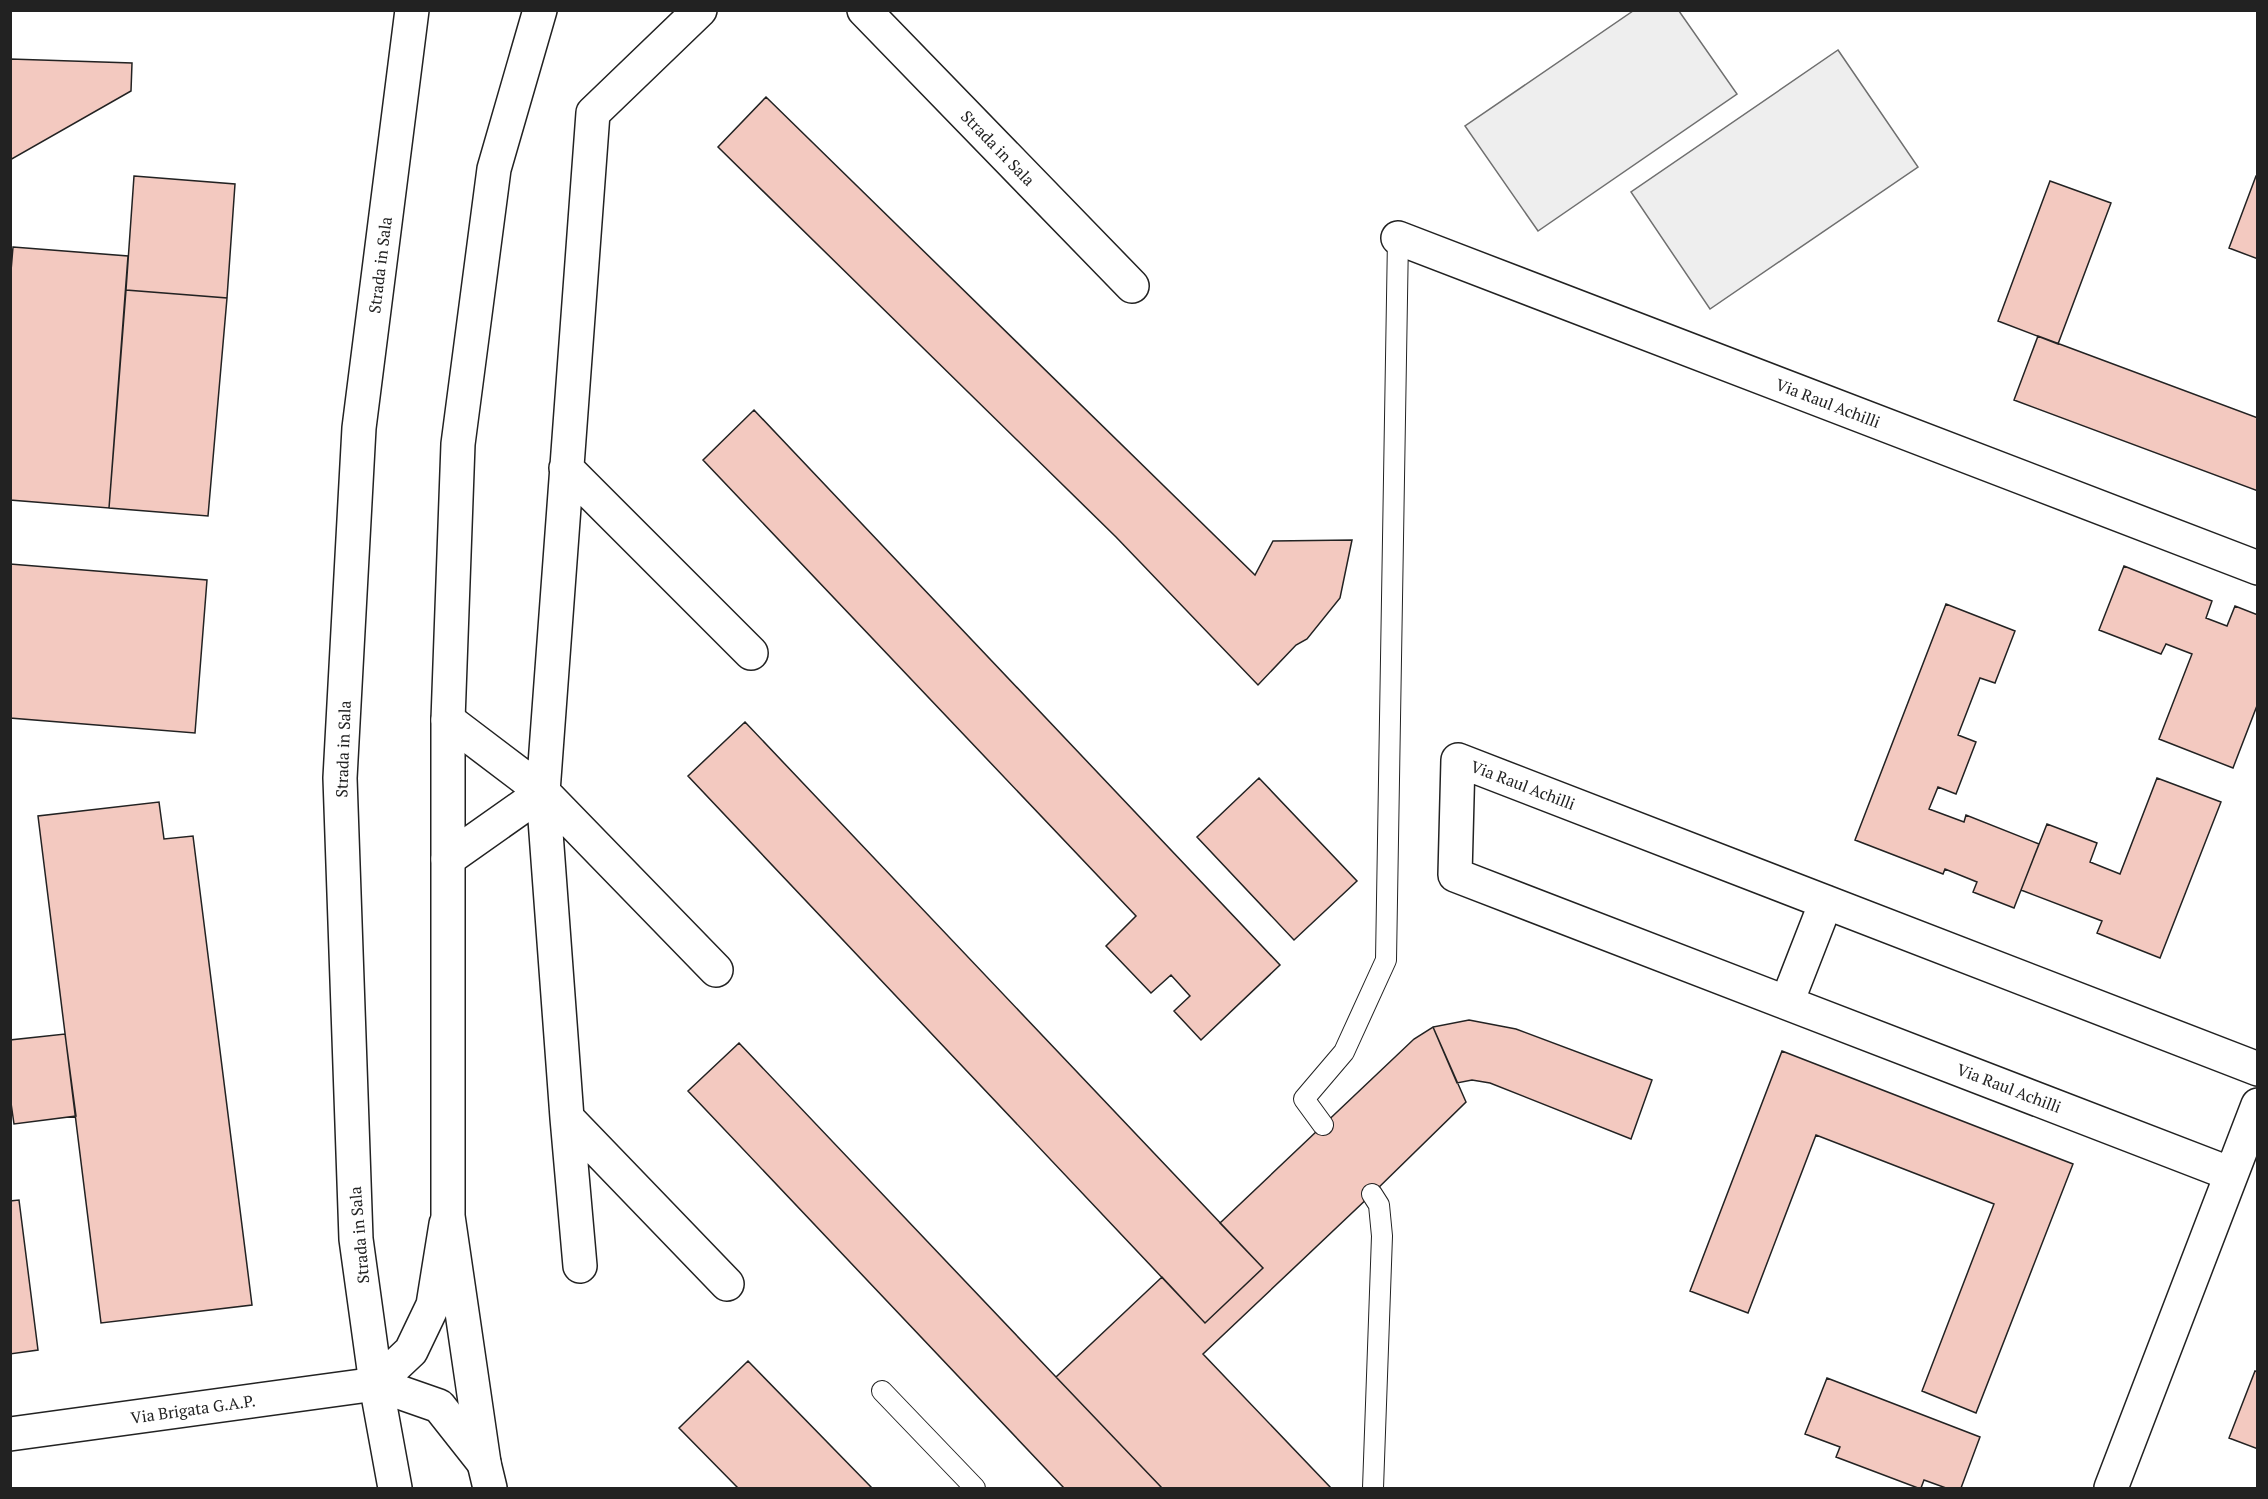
<svg xmlns="http://www.w3.org/2000/svg" width="2268" height="1499" viewBox="0 0 2268 1499" font-family="'PT Serif',serif">
<style>
.green{fill:#eee;stroke:#6f6f6f;stroke-width:1.5}
.building{fill:#f3c9c0;stroke:#222;stroke-width:1.5}
.lines{fill:none;stroke-linecap:round;stroke-linejoin:round}
.service-casing{stroke:#222;stroke-width:22}
.minor-casing{stroke:#222;stroke-width:36}
.tertiary-casing{stroke:#222;stroke-width:36}
.service{stroke:#fff;stroke-width:20}
.minor{stroke:#fff;stroke-width:33}
.tertiary{stroke:#fff;stroke-width:33}
.labels{text-anchor:middle;dominant-baseline:central;stroke-width:4.5;stroke-linejoin:round;paint-order:stroke}
.street-label{font-size:16px;fill:#222;stroke:#fff}
</style>
<rect width="100%" height="100%" fill="#fff"/>
<path class="green" d="M1633,11h46l58,83 -199,137 -73,-105z
M1838,50l80,117 -208,142 -79,-117z"/>
<path class="building" d="M10,59l122,4 -1,28 -121,69z
M766,97l489,478 18,-34 79,-1 -12,58 -33,41 -11,6 -38,40 -142,-148 -398,-390z
M134,176l101,8 -8,114 -101,-8z
M2256,176h2v83l-29,-11z
M2050,181l61,22 -53,141 -60,-23z
M13,247l115,9 -19,252 -99,-8v-217z
M126,290l101,8 -19,218 -99,-8z
M2038,336l220,82v73l-244,-91z
M754,410l526,555 -79,75 -27,-29 16,-15 -19,-21 -20,18 -45,-47 30,-30 -433,-456z
M10,564l197,16 -12,153 -185,-15z
M2124,566l88,35 -6,17 21,8 8,-20 23,9v88l-25,65 -74,-29 33,-85 -26,-10 -5,10 -62,-24z
M1946,604l69,27 -20,52 -15,-5 -22,57 18,7 -20,52 -18,-7 -9,22 35,13 2,-7 73,29 -25,64 -41,-16 4,-10 -32,-13 -2,5 -88,-34z
M745,722l518,546 -58,55 -517,-547z
M1259,778l98,103 -63,59 -97,-103z
M2157,778l64,24 -61,156 -63,-25 5,-12 -81,-31 26,-66 50,19 -7,19 30,12z
M159,802l5,37 29,-3 59,469 -151,18 -63,-507z
M1469,1020l47,9 136,51 -21,59 -141,-56 -18,-3 -15,3 -24,-56z
M1433,1027l33,75 -94,92 -169,160 128,134h-169l-106,-111 106,-100 43,46 58,-55 -43,-45 194,-184z
M65,1034l11,82 -62,8 -4,-28v-56z
M739,1043l317,334 106,111h-98l-376,-397z
M1782,1051l291,113 -97,249 -54,-22 72,-187 -178,-69 -68,178 -58,-22z
M19,1200l19,150 -28,4v-153z
M748,1361l124,127h-134l-59,-60z
M2255,1371l3,1v77l-29,-11z
M1827,1378l153,59 -19,51h-15l-22,-8 -3,8h-3l-82,-31 4,-10 -35,-13z"/>
<g class="lines">
<defs>
<path id="service" d="M1323,1125l-19,-26 40,-47 42,-92 12,-722
M1372,1194l7,11 3,31 -9,252
M882,1391l93,97"/>
<path id="minor" d="M864,10l268,276
M1398,238l860,330
M566,468l185,185
M448,720l95,72 173,178
M448,859l95,-67
M1787,1002l39,-100
M567,1118l160,166
M2231,1174l-776,-299 3,-115 800,309
M580,1266l-13,-148 -24,-326 50,-679 107,-103
M376,1384l35,-33 22,-46 13,-81
M10,1434l366,-50 63,22 45,57
M2111,1488l147,-383"/>
<path id="tertiary" d="M395,1488l-19,-104 -20,-145 -16,-461 19,-350 53,-418
M490,1488l-6,-25 -36,-247v-496l10,-276 36,-275 46,-159"/>
</defs>
<use href="#service" class="service-casing"/>
<use href="#minor" class="minor-casing"/>
<use href="#tertiary" class="tertiary-casing"/>
<use href="#service" class="service"/>
<use href="#minor" class="minor"/>
<use href="#tertiary" class="tertiary"/>
</g>
<g class="labels">
<g class="street-label">
<text transform="translate(998 148) rotate(46)">Strada in Sala</text>
<text transform="translate(380 265) rotate(-83)">Strada in Sala</text>
<text transform="translate(1828 403) rotate(21)">Via Raul Achilli</text>
<text transform="translate(343 749) rotate(-88)">Strada in Sala</text>
<text transform="translate(1523 785) rotate(21)">Via Raul Achilli</text>
<text transform="translate(2009 1088) rotate(21)">Via Raul Achilli</text>
<text transform="translate(359 1235) rotate(-95)">Strada in Sala</text>
<text transform="translate(193 1409) rotate(-8)">Via Brigata G.A.P.</text>
</g>
</g>
<rect width="2268" height="1499" fill="none" stroke="#222222" stroke-width="24"/>
</svg>
